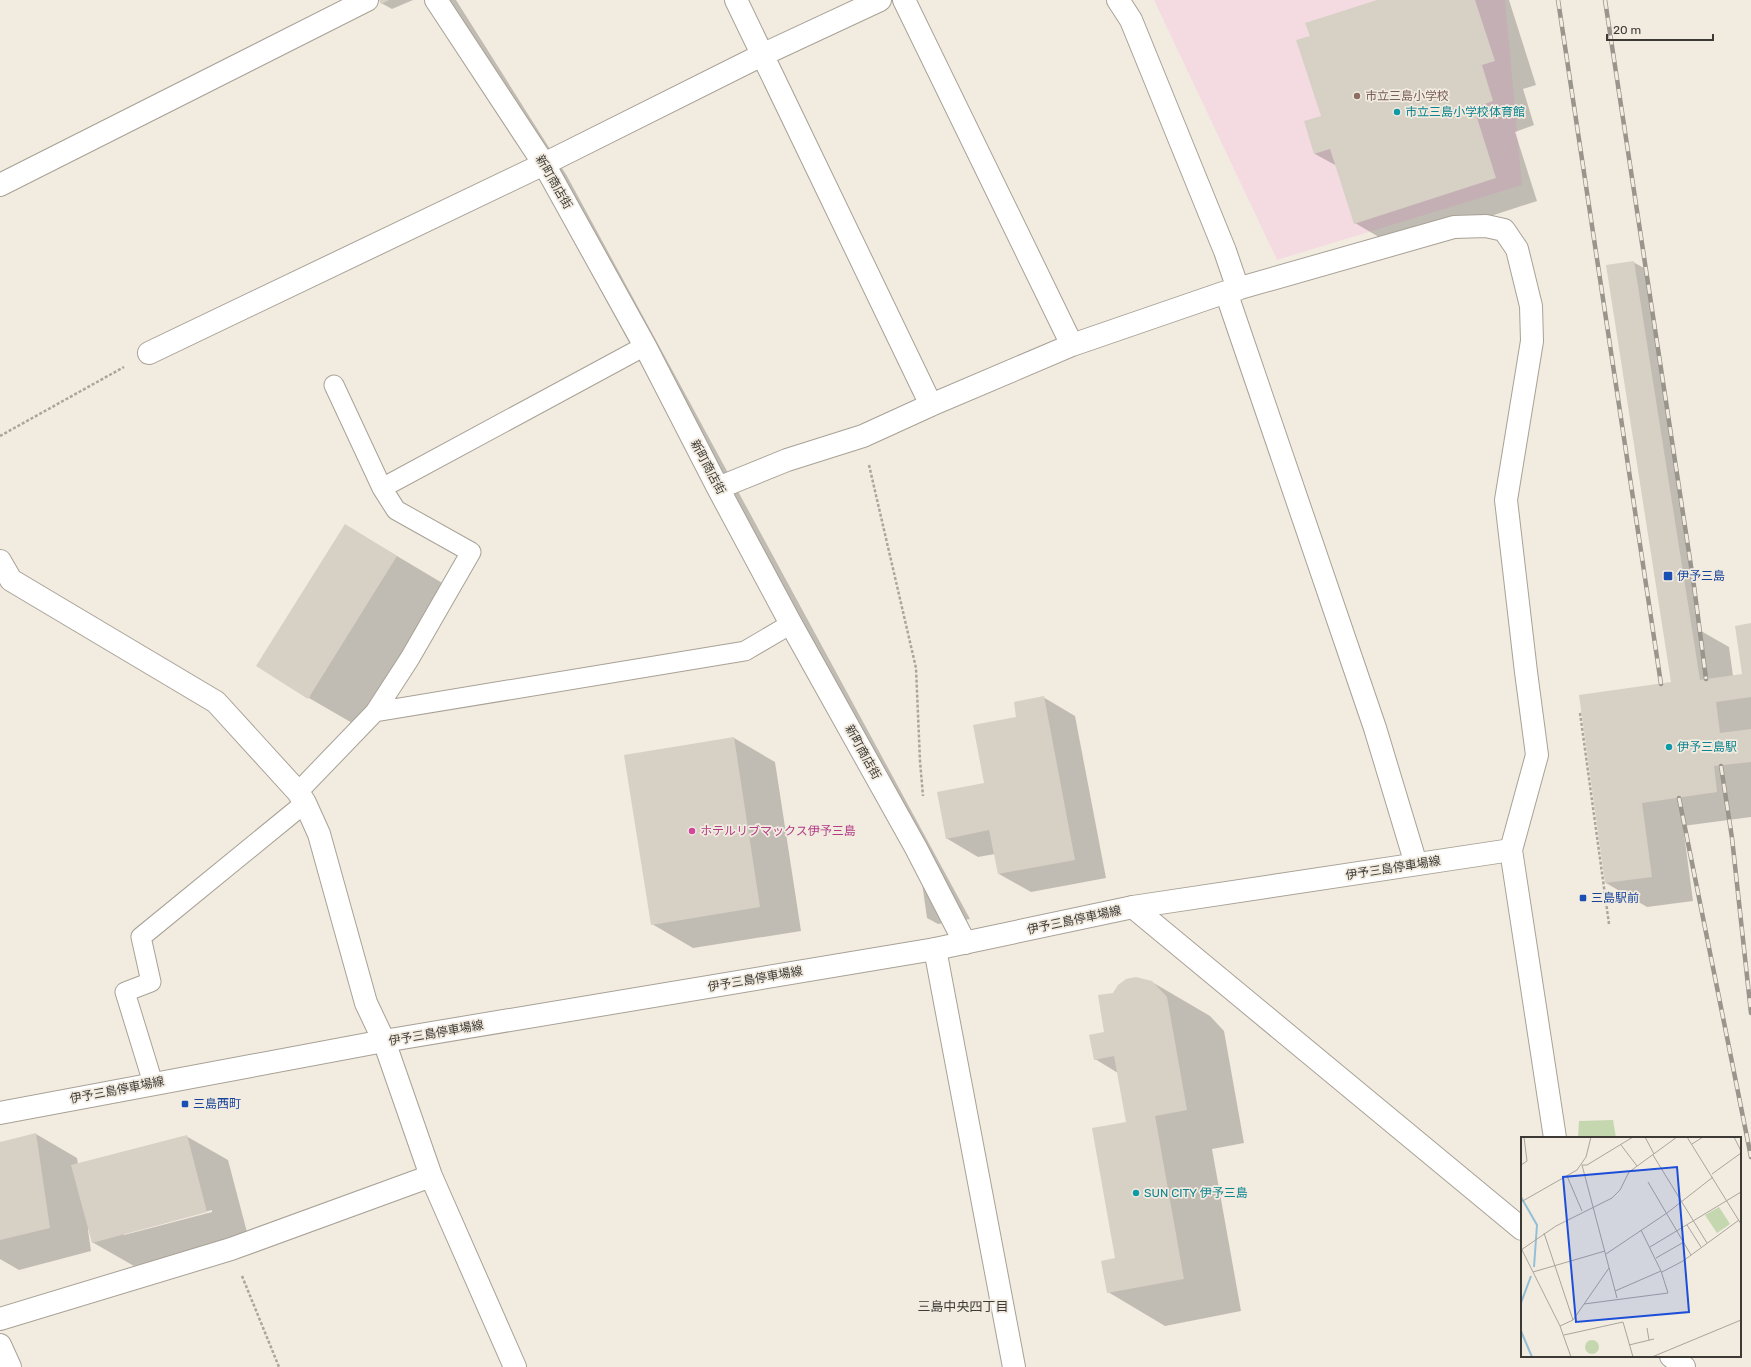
<svg xmlns="http://www.w3.org/2000/svg" width="1751" height="1367" viewBox="0 0 1751 1367" font-family="Rubik,'Noto Sans JP',sans-serif">
<style>
.education{fill:#f4dbe2}
.green{fill:#c5d7af}
.shadow{fill:#0003;fill-rule:evenodd}
.building{fill:#d7d0c5}
.lines{fill:none;stroke-linecap:round;stroke-linejoin:round}
.lane-casing{stroke:#a8a196;stroke-width:21}
.street-casing{stroke:#a8a196;stroke-width:24}
.secondary-casing{stroke:#a8a196;stroke-width:24}
.highway-casing{stroke:#a8a196;stroke-width:24}
.path{stroke:#aba59d;stroke-width:2.5;stroke-dasharray:3 2;stroke-linecap:butt}
.lane{stroke:#fff;stroke-width:19}
.street{stroke:#fff;stroke-width:22}
.secondary{stroke:#fff;stroke-width:22}
.highway{stroke:#fff;stroke-width:22}
.rail-casing{stroke:#99948c;stroke-width:4.5}
.rail{stroke:#f2ebe0;stroke-width:3;stroke-dasharray:9;stroke-linecap:butt}
.education-dot{fill:#8d6e63;stroke:#f2ebe0;stroke-width:1.5}
.culture-dot{fill:#0f9aa8;stroke:#f2ebe0;stroke-width:1.5}
.transit-dot{fill:#1a4fb4;stroke:#f2ebe0;stroke-width:1.5}
.hotel-dot{fill:#d1479c;stroke:#f2ebe0;stroke-width:1.5}
.labels{text-anchor:middle;dominant-baseline:central;stroke-width:3.5;stroke-linejoin:round;paint-order:stroke}
.education-label{font-size:12px;fill:#785e54;stroke:#f2ebe0;text-anchor:start}
.culture-label{font-size:12px;fill:#0d838f;stroke:#f2ebe0;text-anchor:start}
.street-label{font-size:12px;fill:#3d3a36;stroke:#f2ebe0}
.transit-label{font-size:12px;fill:#164399;stroke:#f2ebe0;text-anchor:start}
.hotel-label{font-size:12px;fill:#b23c85;stroke:#f2ebe0;text-anchor:start}
.neighbourhood-label{font-size:13px;fill:#3d3a36;stroke:#f2ebe0}
.inset-river{fill:none;stroke:#93bfd7;stroke-width:2}
.inset-road{fill:none;stroke:#aaa49c;stroke-width:1}
.view{fill:#1d4ed8;fill-opacity:0.15;stroke:#1d4ed8;stroke-width:2}
.inset-edge{fill:none;stroke:#3d3a36;stroke-width:2}
</style>
<rect width="100%" height="100%" fill="#f2ebe0"/>
<path class="education" d="M1154,0h351l17,185 -245,75z"/>
<path class="green" d="M1613,1120l3,18h-38l1,-17z"/>
<path class="shadow" d="M380,0h33l-21,9 -11,-6z
M427,0h29l111,176 403,743 -32,5 -11,-6 -6,-42 -382,-698z
M1380,0h129l27,85 -13,4 11,36 -19,7 22,69 -141,46 -41,-24 -18,-57 -22,-12 7,-37 -11,-80z
M1633,262l11,6 57,363 28,16 4,29 10,-1 8,-51v193l-68,9 10,75 -46,6 -41,-24 67,-200z
M345,525l109,65 -88,141 -57,-33z
M1043,697l32,19 31,162 -75,14 -32,-18 -4,-20 -17,3 -32,-19 39,-54 33,-66z
M734,738l41,24 26,169 -108,17 -41,-24z
M1152,982l58,34 14,15 20,112 -32,6 29,162 -76,15 -57,-34 9,-33 10,-136 -9,-50 -23,-14 10,-26 8,-39z
M36,1134l41,24 1,6 108,-28 42,24 20,76 -114,30 -42,-24 -3,-13 -1,1 3,21 -72,19 -19,-11v-116zM212,1210v2l-88,23v-2z"/>
<path class="building" d="M379,0h10l-8,4z
M1377,0h98l20,61 -13,4 11,36 -19,7 22,70 -142,46 -24,-75 -16,5 -10,-33 17,-5 -25,-76 14,-4 -5,-13z
M1634,261l66,419 42,-6 -7,-48 16,-3v74l-35,5 4,31 31,-4v33l-37,4 3,26 -75,11 10,74 -47,6 -26,-188 92,-13 -65,-417z
M345,524l52,32 -89,143 -52,-33z
M1044,696l31,164 -77,14 -9,-44 -43,9 -9,-47 47,-9 -11,-58 43,-8 -2,-15z
M734,737l26,170 -109,18 -27,-170z
M1136,977l16,4 15,16 20,113 -32,6 29,163 -77,14 -6,-32 14,-3 -23,-130 34,-6 -12,-66 -20,4 -5,-25 15,-3 -6,-37 15,-2 5,-8 8,-6z
M36,1133l14,95 -50,12v-98z
M187,1135l20,77 -115,31 -21,-78z"/>
<g class="lines">
<defs>
<path id="lane" d="M382,488l263,-142
M375,712l370,-61 46,-27
M298,792l77,-80 35,-54 61,-106 -75,-42 -14,-22 -48,-103
M153,1083l-28,-91 26,-10 -10,-45 164,-134"/>
<path id="street" d="M436,0l108,164 101,182 73,142 73,136 125,224 49,95
M736,0l195,405
M904,0l168,345
M1118,0l13,20 94,231 13,38
M0,185l367,-185
M1226,292l149,436 41,136
M149,353l395,-189 218,-109 118,-55
M718,488l69,-28 76,-24 68,-31 141,-60 154,-53 228,-65 32,-1 18,4 13,19 14,57 1,35 -26,159 20,172 11,83 -26,95 44,288
M0,561l11,19 205,122 82,90 7,11 14,31 47,169 18,38 47,135 84,191
M1133,907l389,322
M935,949l79,418
M0,1319l231,-70 200,-73
M1671,1356l13,11"/>
<path id="secondary" d="M0,1113l384,-72 551,-92 198,-42 378,-57"/>
<path id="highway" d="M0,1345l10,22"/>
</defs>
<use href="#lane" class="lane-casing"/>
<use href="#street" class="street-casing"/>
<use href="#secondary" class="secondary-casing"/>
<use href="#highway" class="highway-casing"/>
<path class="path" d="M0,436l124,-69
M869,465l47,203 4,93 3,35
M1580,713l29,211
M242,1276l37,91"/>
<use href="#lane" class="lane"/>
<use href="#street" class="street"/>
<use href="#secondary" class="secondary"/>
<use href="#highway" class="highway"/>
<defs>
<path id="rail" d="M1558,0l103,684
M1605,0l89,586 12,93
M1721,766l11,72 19,175
M1679,798l72,359"/>
</defs>
<use href="#rail" class="rail-casing"/>
<use href="#rail" class="rail"/>
</g>
<circle class="education-dot" cx="1357" cy="96" r="4"/>
<g class="culture-dot">
<circle cx="1397" cy="112" r="4"/>
<circle cx="1669" cy="747" r="4"/>
<circle cx="1136" cy="1193" r="4"/>
</g>
<g class="transit-dot">
<rect x="1663" y="571" width="10" height="10" rx="2"/>
<rect x="1579" y="894" width="8" height="8" rx="2"/>
<rect x="181" y="1100" width="8" height="8" rx="2"/>
</g>
<circle class="hotel-dot" cx="692" cy="831" r="4"/>
<g class="labels">
<g class="education-label">
<text x="1365" y="96">市立三島小学校</text>
</g>
<g class="culture-label">
<text x="1405" y="112">市立三島小学校体育館</text>
<text x="1677" y="747">伊予三島駅</text>
<text x="1144" y="1193">SUN CITY 伊予三島</text>
</g>
<g class="street-label">
<text transform="translate(554 182) rotate(60)">新町商店街</text>
<text transform="translate(708 467) rotate(62)">新町商店街</text>
<text transform="translate(863 752) rotate(61)">新町商店街</text>
<text transform="translate(1393 868) rotate(-9)">伊予三島停車場線</text>
<text transform="translate(1074 920) rotate(-12)">伊予三島停車場線</text>
<text transform="translate(755 979) rotate(-10)">伊予三島停車場線</text>
<text transform="translate(436 1033) rotate(-10)">伊予三島停車場線</text>
<text transform="translate(117 1090) rotate(-11)">伊予三島停車場線</text>
</g>
<g class="transit-label">
<text x="1677" y="576">伊予三島</text>
<text x="1591" y="898">三島駅前</text>
<text x="193" y="1104">三島西町</text>
</g>
<g class="hotel-label">
<text x="700" y="831">ホテルリブマックス伊予三島</text>
</g>
<g class="neighbourhood-label">
<text x="963" y="1306">三島中央四丁目</text>
</g>
</g>
<g transform="translate(1521 1137)">
<rect width="220" height="220" fill="#f2ebe0"/>
<path d="M198,70l11,17 -13,9 -12,-18zM64 210a7 7 0 1 1 14 0a7 7 0 1 1-14 0Z" fill="#c5d7af"/>
<path class="inset-river" d="M0,60l16,28 -3,42M0,166l10,-27M0,194l11,26"/>
<path class="inset-road" d="M124,0l9,17M166,0l54,87M213,0l7,14M171,7l11,-7M100,8l16,21M132,18l54,88M0,28l6,-4 -3,-24M191,37l29,-21M46,39l15,35M127,45l43,73M0,65l56,-32 9,-13 5,-20M166,88l14,22M23,96l29,87M129,110l91,-55M0,111l39,78 11,31M0,113l35,-24 56,-28 8,-8 9,-18 48,-35M85,117l61,-41 46,-36M135,121l28,-16M12,135l72,-21M141,135l21,-11 56,-41M94,154l46,-20M96,161l-35,-133h5l46,-28M63,167l84,-11 -7,-22 -20,-41M39,189l13,-6 36,-52M126,191l2,12M43,198l59,-13 10,35M108,208l25,-6M131,220l89,-37"/>
<path class="view" d="M156,30l12,145 -113,10 -13,-145z"/>
<rect width="220" height="220" class="inset-edge"/>
</g>
<path d="M1607 34v6h106v-6" fill="none" stroke="#3d3a36" stroke-width="2"/>
<text x="1613" y="34" font-size="12" fill="#3d3a36" stroke="#f2ebe0" stroke-width="3" paint-order="stroke">20 m</text>
</svg>
